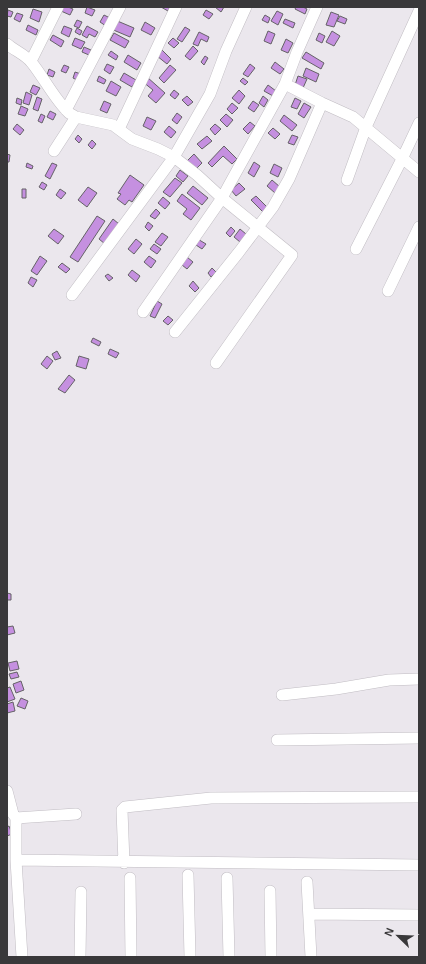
<svg xmlns="http://www.w3.org/2000/svg" width="426" height="964" viewBox="0 0 426 964" font-family="Helvetica,sans-serif">
<style>
.building{fill:#c590e0;stroke:#656267}
.lines{fill:none;stroke-linecap:round;stroke-linejoin:round}
.minor-casing{stroke:#c1bdc3;stroke-width:12}
.minor{stroke:#fff;stroke-width:11}
</style>
<rect width="100%" height="100%" fill="#ebe7ed"/>
<path class="building" d="M62,7h6l5,2 -3,6 -9,-4z
M87,7l8,3 -3,6 -7,-3z
M161,7h9l-2,4z
M215,7h9l-3,5z
M296,7h7l4,2 -2,5 -10,-5z
M33,9l9,3 -3,10 -9,-4z
M8,10l5,2 -2,5 -4,-1z
M206,10l7,4 -4,5 -6,-4z
M277,11l6,3 -5,11 -7,-4z
M331,12l8,3 -5,12 -8,-2z
M17,13l6,2 -3,7 -6,-3z
M104,15l6,3 -4,8 -6,-4z
M265,15l5,3 -2,5 -6,-3z
M340,16l7,3 -2,5 -8,-3z
M285,19l10,4 -2,5 -10,-5z
M77,20l5,2 -3,6 -5,-2z
M115,20l19,8 -4,9 -19,-8z
M145,22l10,6 -4,7 -10,-5z
M28,25l10,5 -2,5 -10,-5z
M64,26l8,3 -3,8 -8,-4z
M87,26l11,6 -3,5 -6,-3 -2,4 -5,-3z
M185,27l5,3 -8,12 -5,-3z
M77,28l5,3 -2,4 -5,-3z
M268,31l7,3 -4,10 -7,-3z
M332,31l8,5 -6,10 -8,-4z
M199,32l10,5 -2,5 -6,-3 -3,7 -5,-2z
M114,33l15,8 -4,7 -15,-8z
M319,33l6,3 -3,7 -6,-3z
M53,35l11,6 -3,6 -11,-7z
M75,38l10,4 -4,7 -9,-4z
M173,38l6,5 -5,5 -6,-5z
M286,39l7,4 -5,10 -7,-3z
M193,46l5,5 -8,9 -5,-4z
M84,47l7,3 -2,5 -7,-3z
M162,50l9,9 -4,5 -10,-8z
M111,51l7,5 -2,4 -8,-5z
M306,52l18,11 -3,6 -19,-11z
M128,55l13,8 -4,7 -13,-8z
M205,56l3,2 -4,7 -3,-3z
M275,62l9,7 -4,5 -9,-6z
M107,64l7,3 -4,7 -6,-4z
M250,64l5,4 -7,9 -5,-3z
M64,65l5,2 -3,6 -5,-2z
M170,65l6,5 -12,13 -5,-5z
M306,68l13,6 -3,8 -13,-6z
M49,69l6,3 -2,5 -6,-2z
M75,72l6,2 -2,7 -6,-3z
M124,73l12,7 -4,7 -12,-7z
M99,76l7,4 -2,4 -7,-3z
M298,76l9,3 -4,9 -8,-3z
M147,77l18,16 -9,10 -8,-7 5,-6 -10,-8z
M243,78l5,4 -3,3 -5,-4z
M111,81l10,6 -5,9 -10,-5z
M33,85l7,3 -4,7 -6,-3z
M268,85l8,6 -3,5 -9,-5z
M174,90l5,4 -4,5 -5,-4z
M239,90l6,6 -6,8 -7,-6z
M26,92l6,3 -3,10 -6,-2z
M187,96l6,6 -5,4 -6,-6z
M263,96l5,4 -4,7 -5,-4z
M37,97l5,2 -4,12 -5,-2z
M17,98l5,2 -1,5 -5,-2z
M295,98l6,3 -4,8 -6,-2z
M104,101l7,3 -4,9 -7,-3z
M253,101l6,4 -5,7 -6,-4z
M232,103l6,5 -6,6 -5,-5z
M304,103l7,4 -7,11 -6,-4z
M21,106l7,3 -3,7 -7,-2z
M50,111l6,3 -3,6 -6,-3z
M177,113l5,4 -5,7 -5,-4z
M41,114l4,2 -3,7 -4,-2z
M226,114l7,6 -6,7 -7,-7z
M284,115l13,10 -5,6 -12,-10z
M147,117l9,4 -5,9 -8,-4z
M250,122l5,4 -7,8 -5,-5z
M17,124l7,6 -4,5 -7,-6z
M215,124l6,5 -6,6 -5,-6z
M169,126l7,6 -5,6 -7,-6z
M273,128l7,6 -5,5 -7,-6z
M78,135l4,4 -3,4 -4,-4z
M292,135l6,2 -4,8 -6,-2z
M207,136l5,5 -10,8 -5,-5z
M92,140l4,4 -4,5 -4,-4z
M224,146l13,13 -5,5 -9,-8 -11,11 -4,-4z
M7,154l3,1 -1,7h-2z
M194,154l8,9 -7,7 -8,-9z
M254,162l6,4 -6,11 -6,-4z
M27,163l6,3 -1,3 -6,-2z
M52,163l5,2 -7,14 -5,-3z
M274,164l8,4 -4,9 -8,-4z
M180,170l8,6 -5,6 -7,-6z
M130,175l14,10 -12,17 -3,-2 -4,5 -8,-6 4,-5 -3,-1z
M175,178l7,5 -12,14 -7,-5z
M272,180l8,7 -5,6 -8,-7z
M42,182l5,3 -3,5 -5,-3z
M239,183l6,6 -9,7 -5,-6z
M193,186l15,12 -6,7 -15,-12z
M88,187l9,6 -10,14 -9,-7z
M22,189h4v9h-4z
M60,189l6,4 -5,6 -5,-4z
M182,194l18,14 -9,12 -8,-6 4,-5 -10,-8z
M256,196l12,12 -5,4 -12,-12z
M163,197l7,6 -5,6 -7,-6z
M156,209l4,4 -5,6 -5,-3z
M97,216l8,5 -27,41 -8,-5z
M113,219l6,5 -14,20 -6,-5z
M148,222l5,4 -4,5 -4,-4z
M231,227l4,4 -5,6 -4,-4z
M54,229l10,7 -6,8 -10,-8z
M240,229l6,5 -6,8 -6,-5z
M162,233l6,4 -7,9 -6,-4z
M196,238l10,6 -4,5 -9,-6z
M136,239l6,5 -8,10 -6,-5z
M154,244l7,5 -4,5 -7,-5z
M40,256l7,5 -10,14 -6,-4z
M149,256l7,5 -5,7 -7,-6z
M187,257l6,5 -6,7 -5,-4z
M62,263l8,6 -4,4 -8,-6z
M212,268l4,4 -5,5 -3,-4z
M132,270l8,6 -4,6 -8,-7z
M108,274l5,4 -4,3 -4,-5z
M31,277l6,3 -4,7 -5,-4z
M193,281l6,7 -4,4 -6,-6z
M157,301l5,3 -7,14 -5,-2z
M168,316l5,4 -5,5 -5,-4z
M93,338l8,4 -2,4 -8,-4z
M110,349l9,4 -3,5 -8,-4z
M57,351l4,7 -6,2 -3,-6z
M47,356l6,5 -6,8 -6,-5z
M79,356l10,3 -3,10 -10,-3z
M69,375l6,5 -10,13 -7,-4z
M7,593l4,1v6h-4z
M13,626l2,7 -8,2v-8z
M17,661l2,8 -9,2 -2,-8z
M17,672l2,5 -8,2 -2,-5z
M21,681l3,9 -8,3 -3,-9z
M10,687l5,12 -8,3v-14z
M21,698l7,3 -3,8 -8,-3z
M13,702l2,9 -8,2v-9z
M9,826l3,8 -5,2v-9z"/>
<g class="lines">
<defs>
<path id="minor" d="M7,44c8,7 18,10 25,19 12,15 23,37 37,50l7,4 37,8 19,14 26,10 16,8 23,18 25,23 70,57 -76,108
M31,61l27,-54
M285,84l37,19 31,14 66,55
M66,110l54,-103
M119,129l57,-122
M54,151l22,-34
M347,180l19,-53 53,-116
M356,249l46,-90 17,-36
M388,291l31,-64
M72,295l102,-138 36,-63 16,-43 20,-44
M143,312l79,-114 7,-13 56,-101 12,-32 20,-45
M175,332l64,-80 34,-45 16,-28 33,-76
M282,695l54,-6 53,-9 30,-1
M277,740l142,-2
M7,791l6,23 3,4v42l6,97
M16,818l60,-4
M16,860l403,5
M124,863l-2,-53 3,-3 86,-9 208,-1
M188,875l2,82
M130,878l1,79
M227,878l2,79
M307,882l4,75
M270,891l1,66
M309,914l110,1
M80,957l1,-65"/>
</defs>
<use href="#minor" class="minor-casing"/>
<use href="#minor" class="minor"/>
</g>
<rect width="426" height="964" fill="none" stroke="#39383a" stroke-width="16"/>
<g transform="translate(398 936) rotate(293)" stroke="#ebe7ed" stroke-width="3" paint-order="stroke">
<path d="M0-3L7 15L0 10L-7 15Z" fill="#39383a"/>
<text y="-6" font-size="11" font-weight="bold" text-anchor="middle" fill="#39383a">N</text>
</g>
</svg>
